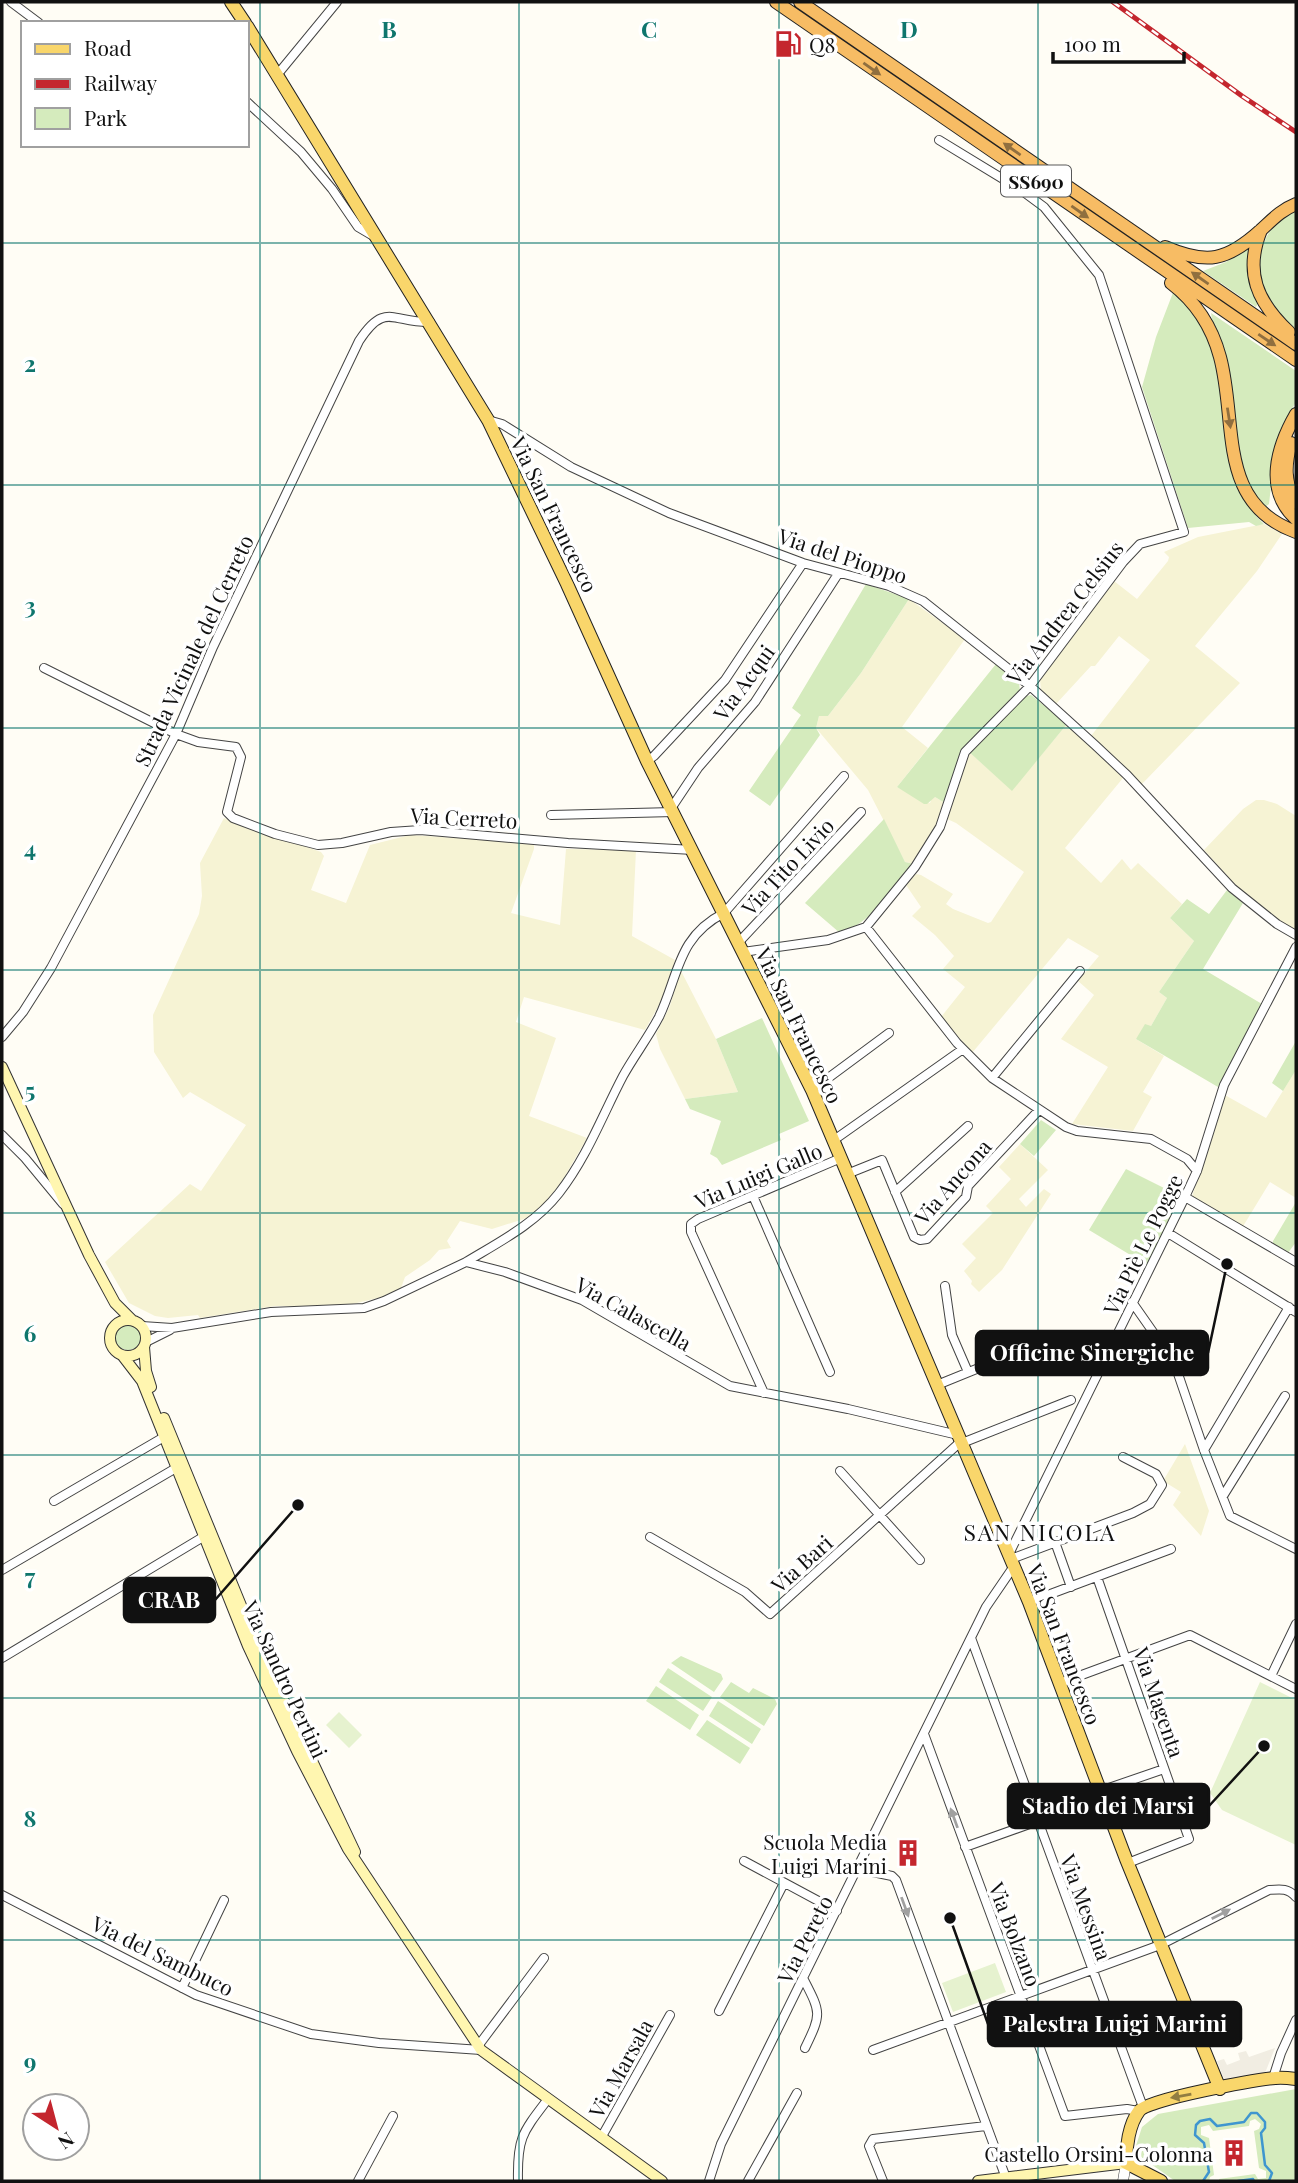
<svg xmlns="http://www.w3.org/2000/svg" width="1298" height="2183" viewBox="0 0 1298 2183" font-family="'Playfair Display',serif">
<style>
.farmland{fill:#f6f3d4}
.green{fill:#d5ebbd}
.pitch{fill:#e6f2cf}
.plaza{fill:#f1ede2}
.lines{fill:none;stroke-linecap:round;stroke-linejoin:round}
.stream{stroke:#3f96cf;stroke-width:2.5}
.minor-casing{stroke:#444;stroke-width:10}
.tertiary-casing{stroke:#444;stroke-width:11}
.secondary-casing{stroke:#333;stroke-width:12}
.primary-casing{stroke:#222;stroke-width:14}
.trunk-casing{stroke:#222;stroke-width:14}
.minor{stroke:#fff;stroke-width:8}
.tertiary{stroke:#fff;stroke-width:10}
.secondary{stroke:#fff6b0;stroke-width:10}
.primary{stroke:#f9d66b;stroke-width:12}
.trunk{stroke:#f7bc64;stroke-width:12}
.rail-casing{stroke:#c4262e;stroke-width:5}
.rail{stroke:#fff;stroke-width:2.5;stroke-dasharray:8;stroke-linecap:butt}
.oneway{fill:#906f3f}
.oneway2{fill:#a0a0a0}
.oneway3{fill:#917d42}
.grid{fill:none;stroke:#0f766e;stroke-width:2;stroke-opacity:0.55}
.labels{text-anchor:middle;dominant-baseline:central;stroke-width:7;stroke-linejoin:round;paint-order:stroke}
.shield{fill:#fff;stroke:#585858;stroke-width:2}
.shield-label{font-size:19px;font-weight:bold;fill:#111}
.poi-label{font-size:21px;fill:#111;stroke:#fff;text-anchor:end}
.street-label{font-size:21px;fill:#111;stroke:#fff}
.neighbourhood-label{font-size:23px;letter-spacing:2px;fill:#111;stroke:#fff}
.grid-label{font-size:23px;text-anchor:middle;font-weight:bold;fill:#0f766e;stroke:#fff;stroke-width:7;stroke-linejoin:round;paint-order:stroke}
.leader{fill:none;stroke:#111;stroke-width:2.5}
.callout-dot{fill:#111;stroke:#fff;stroke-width:2.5}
.callout{fill:#111;stroke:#111;stroke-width:2.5}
.callout-label{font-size:23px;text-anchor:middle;font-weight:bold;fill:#fff}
</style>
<rect width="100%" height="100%" fill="#fffdf5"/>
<path class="farmland" d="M1264,524l18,10 -25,37 -62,75 45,37 -99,102 -50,-49 59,-76 -31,-24 -24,30h-4l-35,38 -15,-13 -1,-11 74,-99 23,18 31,-38 1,-4 -5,-5 34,-15z
M909,599l56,40 -63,88 26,21 -31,39 33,16 2,-5 3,-1 10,6 -17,41 -14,20 -9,-2 -37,-72 -52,-62 3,-12h9l33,-43z
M1067,724l56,54 -58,70 36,35 21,-24 9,11 7,-7 44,41 -12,14 24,23 -35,51 8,6 -16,28 -15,13 28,17 -21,36 9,5 -19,34 -61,-7 36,-57 -47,-28 33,-44 -16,-14 21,-25 -31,-18 -96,115 -31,-36 24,-30 -22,-18 11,-13 -19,-21 -23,-19 9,-9 -15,-22 10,-11 5,1 32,19 -7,10 7,5 35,14 3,-1 33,-50 -68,-49 -11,-5 23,-67 44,39z
M1256,800h8l13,4 19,12v117l-37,-22 -55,-61 39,-41z
M224,818l97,34 3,4 -13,34 35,13 24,-58 40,-10 124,8v6l-23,64 49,12 6,-76 70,1 -4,86 43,24 -11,36 -19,34 -121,-33 -8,25 40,16 -27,78 58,22 -26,45 -15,19 -16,15 -38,12 -32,-8 -13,20 4,7 -12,2 -9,10 -25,17 -4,11 -15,8 -42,10h-69l-75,12 -2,-3 -30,3 -13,-2 -26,-13 -24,-41 85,-78 11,7 45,-66 -56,-33 -7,6 -29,-46 -1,-37 46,-101 3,-18 -2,-33z
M680,969l36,70 22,53 -53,7 -25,-50 -4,-15 14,-28z
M1296,1070v128l-26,-16 -28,46 -50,-31 31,-103 43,24z
M1020,1144l28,26 -29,29 7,8 18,-18 7,5 -49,76 -23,22 -8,-8 1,-3 -8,-10 12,-13 -14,-14 31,-31 -7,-7 25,-27 -12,-12z
M1185,1444l24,67 -8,25 -28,-31 8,-13 -18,-11z"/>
<path class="green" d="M1296,211v124c-10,-9 -23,-20 -28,-33 -15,-34 -11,-75 28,-91z
M1249,248l5,47 4,8 -2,4 -53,-36 23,-9z
M1174,290l14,12 28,47 29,151 12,17 7,7 -8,2 -7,-4 -61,6 -46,-141 14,-50z
M1211,313l85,58v31l-12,21 -8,19 -7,62 -5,4c-38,-37 -28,-116 -42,-165 -3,-10 -10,-19 -11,-30z
M866,584l43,15 -48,74 -33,43h-9l-3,12 4,7 -50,71 -21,-15 52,-76 -9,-7z
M996,664l23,19 1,8 -51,52 -24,60 -10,-6 -8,7h-3l-27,-17z
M1031,695l36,29 -55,67 -44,-40 58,-55z
M884,819l21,43 9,2c-19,24 -45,61 -74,69l-35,-30z
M1227,890l16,13 -40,66 59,35 -44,83 -82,-48 9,-15 6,2 16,-28 -8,-6 35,-51 -24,-23 17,-19 22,15z
M762,1018l47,103 -30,13 2,6 -59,25 -5,-7 -7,-4 11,-33 -31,-12 -5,-10 53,-7 -22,-53z
M1296,1041v29l-13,21 -11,-8z
M1041,1120l15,10 -22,26 -14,-12z
M1126,1169l56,28 -35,68 -58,-35z
M1296,1202v40l-8,11 -15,-9v-3z
M115 1337a13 13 0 1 1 26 0a13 13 0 1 1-26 0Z
M681,1656l40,18 2,5 -9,13 -43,-29z
M668,1668l44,29 -9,14 -44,-29z
M731,1682l18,11 4,-5 22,11 2,5 -13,22 -44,-29z
M656,1686l43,29 -9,15 -44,-29z
M718,1701l43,28 -9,15 -43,-28z
M707,1720l43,28 -10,16 -44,-29z
M1296,2089v92h-77v-2l36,-5 3,5 8,-1v-7l-7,-3 -5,-37 5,-2 2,-5 -6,-5 -5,2 -1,5 -36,5 -4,-6 -8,2v8l8,3 5,37 -4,2 -1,4h-34l-41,-29 8,-25 16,-13z"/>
<path class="pitch" d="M1260,1682l36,18v145l-74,-35 -12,-17z
M339,1712l23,23 -13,13 -23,-23z
M995,1963l11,29 -53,20 -11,-29z"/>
<path class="plaza" d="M1275,2048l-10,25 -39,11 -9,-23 7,-2 3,6 13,-5 -2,-7 8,-2 3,6z"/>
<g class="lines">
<path class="stream" d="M1203,2181l6,-9 -5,-29 -9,-8 1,-10 4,-4 10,-2 7,7 27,-4 7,-9h6l8,9v6l-4,5 4,32 7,8 -3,8
M1238,2181l15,-2 1,2"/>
<defs>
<path id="minor" d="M11,2l28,21
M277,75l60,-73
M247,102l54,50 31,37 26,38 17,10
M488,420l14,4 69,43 98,46 134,50 86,23 34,15 107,85 65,59 32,30 105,113 45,36 19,11
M44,668l132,66 22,8 38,5 5,10 -14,55 6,6 42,16 43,11 24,-2 49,-11 29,-2 148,13 125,7
M647,761l7,-5 71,-76 78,-117
M672,807l26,-39 57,-66 83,-128
M551,815l123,-3
M866,927l91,116 35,35 74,49 11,4 74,8 36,20 10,12
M738,943l123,-131
M743,952l85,-12 38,-13 49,-60 25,-40 25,-75 65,-66 93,-124 17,-18 44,-12 -85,-257 -55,-68 -23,-17 -82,-50
M2,1037l21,-25 28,-44 125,-234 37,-87 146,-306c26,-40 34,-18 71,-19
M992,1078l88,-107
M812,1090l77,-57
M2,1135l23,23 38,46
M834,1140l129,-91
M847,1174l35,-14 32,77 6,3 7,-1 39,-42 2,-11 71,-76
M895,1192l73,-66
M753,1196l77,176
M1185,1197l111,65
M1168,1233l128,79
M466,1262c33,-20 69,-38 93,-69 28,-36 43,-77 64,-117 11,-20 25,-38 36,-59 20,-42 18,-80 65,-104l120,-137
M945,1286l7,49 16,37
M1132,1302l42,60 30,88 26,66 66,33
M142,1326l30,2 99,-16 93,-4 20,-7 82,-39 39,10 77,28 148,86 118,23 110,26
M146,1342l24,-12
M937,1385l111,-45
M764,1393l-73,-161v-8l7,-5 143,-61
M1204,1450l85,-143
M840,1471l80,89
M1223,1496l62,-100
M54,1501l110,-64
M650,1537l95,55 25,22 187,-169 114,-45
M1055,1542l16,45
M1009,1554l176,-357 12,-26 27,-86 72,-138
M1011,1559l122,-46 17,-9 12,-19 -6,-11 -33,-17
M2,1570l174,-102
M1097,1577l92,262 -61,24
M1029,1602l142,-53
M971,1638l172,469
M2,1658l201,-121
M1271,1676l25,-52
M1060,1683l130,-48 106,54
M924,1734l141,382 62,-7 11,2
M1100,1791l64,-22
M965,1847l73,-26
M744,1861l93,50
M858,1869l34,7 4,4 110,298
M2,1895l194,100 115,39 68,9 102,7
M803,1978c18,35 19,35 2,70
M182,1988l42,-88
M719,2011l65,-128
M478,2046l66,-88
M873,2050l287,-105 109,-55c12,-1 19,-2 27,7
M1273,2078l8,-25 15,-33
M601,2138l69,-123
M358,2181l35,-65
M518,2181c-1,-43 4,-48 30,-82
M709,2181l12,-37 265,-537 28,-41
M748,2181l49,-88
M883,2181l-14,-35 4,-7 113,-13"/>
<path id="tertiary" d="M1123,2181l3,-18"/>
<path id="secondary" d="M2,1067l87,188 26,48 17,17
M110 1338a18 18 0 1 1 36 0a18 18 0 1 1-36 0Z
M144,1347l2,24 5,16
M122,1355l20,26 106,265 49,105 51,98 133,201 181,131
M164,1418l92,224 99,210
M978,2181l148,-18"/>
<path id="primary" d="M231,2l14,21
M247,26l241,394 79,164 80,177 165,329 217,512 97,257 94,230
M1161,2181l-35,-18c0,-16 3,-39 13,-52 9,-12 116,-31 136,-33 7,-1 14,0 21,1"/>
<path id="trunk" d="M776,2l520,358
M800,2l496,342
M1261,230c-17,42 -4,72 28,102
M1165,247c42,18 62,14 96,-17 11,-10 20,-20 35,-26
M1171,283c25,19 41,44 49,74 18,67 -4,146 76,175
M1296,414c-19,33 -32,76 0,105
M1291,443c-6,21 -7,40 5,60"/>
</defs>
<use href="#minor" class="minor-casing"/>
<use href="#tertiary" class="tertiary-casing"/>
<use href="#secondary" class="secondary-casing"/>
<use href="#primary" class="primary-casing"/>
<use href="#trunk" class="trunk-casing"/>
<use href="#minor" class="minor"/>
<use href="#tertiary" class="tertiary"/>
<use href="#secondary" class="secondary"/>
<use href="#primary" class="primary"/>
<use href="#trunk" class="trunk"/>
<defs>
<path id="rail" d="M1113,2l129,94 54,36"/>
</defs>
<use href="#rail" class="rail-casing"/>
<use href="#rail" class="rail"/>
</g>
<defs><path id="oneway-solid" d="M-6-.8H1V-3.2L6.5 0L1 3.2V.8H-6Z" transform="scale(1.75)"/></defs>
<g class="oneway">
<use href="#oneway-solid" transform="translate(872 69) rotate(35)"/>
<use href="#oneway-solid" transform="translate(1012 149) rotate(-145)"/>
<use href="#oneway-solid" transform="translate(1080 212) rotate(35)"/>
<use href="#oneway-solid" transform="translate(1200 278) rotate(-145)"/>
<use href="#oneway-solid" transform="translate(1267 340) rotate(34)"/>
<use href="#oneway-solid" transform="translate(1229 418) rotate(81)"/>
</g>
<g class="oneway2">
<use href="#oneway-solid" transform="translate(954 1818) rotate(-110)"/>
<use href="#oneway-solid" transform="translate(905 1907) rotate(70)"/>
<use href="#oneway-solid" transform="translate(1221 1914) rotate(-27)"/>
</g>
<use class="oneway3" href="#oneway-solid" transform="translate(1181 2096) rotate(170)"/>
<path class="grid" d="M260,2v2179M519,2v2179M779,2v2179M1038,2v2179M2,243h1294M2,485h1294M2,728h1294M2,970h1294M2,1213h1294M2,1455h1294M2,1698h1294M2,1940h1294"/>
<defs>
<symbol id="fuel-bare" viewBox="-9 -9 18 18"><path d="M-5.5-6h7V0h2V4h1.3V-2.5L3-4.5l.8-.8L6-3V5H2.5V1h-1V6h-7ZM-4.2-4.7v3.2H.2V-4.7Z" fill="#c4262e" stroke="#fff" stroke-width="2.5" paint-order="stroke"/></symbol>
<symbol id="building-bare" viewBox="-9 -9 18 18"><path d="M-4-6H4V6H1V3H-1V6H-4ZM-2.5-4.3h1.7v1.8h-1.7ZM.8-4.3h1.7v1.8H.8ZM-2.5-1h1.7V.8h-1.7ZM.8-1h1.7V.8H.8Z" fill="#c4262e" stroke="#fff" stroke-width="2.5" paint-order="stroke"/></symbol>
</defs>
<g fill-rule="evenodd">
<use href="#fuel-bare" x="769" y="25" width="38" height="38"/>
<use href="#building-bare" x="889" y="1834" width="38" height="38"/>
<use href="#building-bare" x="1215" y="2134" width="38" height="38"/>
</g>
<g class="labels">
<rect class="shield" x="1001" y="165.5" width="70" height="31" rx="5"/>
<g class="shield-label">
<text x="1036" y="181">SS690</text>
</g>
<g class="poi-label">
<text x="809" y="44" text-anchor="start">Q8</text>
<text x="887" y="1841">Scuola Media<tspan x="887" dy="24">Luigi Marini</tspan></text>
<text x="1213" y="2153">Castello Orsini-Colonna</text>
</g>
<g class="street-label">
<text transform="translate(555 514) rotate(64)">Via San Francesco</text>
<text transform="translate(843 555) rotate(18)">Via del Pioppo</text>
<text transform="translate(1064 612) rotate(-52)">Via Andrea Celsius</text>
<text transform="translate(193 650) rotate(-65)">Strada Vicinale del Cerreto</text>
<text transform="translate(743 682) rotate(-54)">Via Acqui</text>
<text transform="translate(464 817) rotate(3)">Via Cerreto</text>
<text transform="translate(787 866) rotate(-47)">Via Tito Livio</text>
<text transform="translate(800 1025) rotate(64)">Via San Francesco</text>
<text transform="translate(758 1175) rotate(-23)">Via Luigi Gallo</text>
<text transform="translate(952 1181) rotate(-49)">Via Ancona</text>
<text transform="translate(1142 1244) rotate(-64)">Via Piè Le Pogge</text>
<text transform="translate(634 1313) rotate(29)">Via Calascella</text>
<text transform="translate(801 1563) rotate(-42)">Via Bari</text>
<text transform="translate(1065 1644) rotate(69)">Via San Francesco</text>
<text transform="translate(286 1679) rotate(65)">Via Sandro Pertini</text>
<text transform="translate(1160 1702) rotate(71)">Via Magenta</text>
<text transform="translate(1087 1907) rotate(70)">Via Messina</text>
<text transform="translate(1016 1934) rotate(69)">Via Bolzano</text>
<text transform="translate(804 1939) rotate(-63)">Via Pereto</text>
<text transform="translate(163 1955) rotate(26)">Via del Sambuco</text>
<text transform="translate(620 2068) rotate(-61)">Via Marsala</text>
</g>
<g class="neighbourhood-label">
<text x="1040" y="1531">SAN NICOLA</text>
</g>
</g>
<g class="grid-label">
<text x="389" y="38">B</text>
<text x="649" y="38">C</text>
<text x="909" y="38">D</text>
<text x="30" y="372">2</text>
<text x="30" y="614">3</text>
<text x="30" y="857">4</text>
<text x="30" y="1099">5</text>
<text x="30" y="1342">6</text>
<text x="30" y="1585">7</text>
<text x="30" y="1827">8</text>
<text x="30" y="2070">9</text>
</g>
<path class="leader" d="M1227 1264L1208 1353M298 1505L215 1600M1264 1746L1209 1806M950 1918L988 2024"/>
<g class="callout-dot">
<circle cx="1227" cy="1264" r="7"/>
<circle cx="298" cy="1505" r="7"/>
<circle cx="1264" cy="1746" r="7"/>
<circle cx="950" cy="1918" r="7"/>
</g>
<g class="callout">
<rect x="976" y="1331" width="232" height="44" rx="7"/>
<rect x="124" y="1578" width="91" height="44" rx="7"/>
<rect x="1008" y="1784" width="201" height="44" rx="7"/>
<rect x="988" y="2002" width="253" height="44" rx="7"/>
</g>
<g class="callout-label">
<text x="1092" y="1361">Officine Sinergiche</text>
<text x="169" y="1608">CRAB</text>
<text x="1108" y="1814">Stadio dei Marsi</text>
<text x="1115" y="2032">Palestra Luigi Marini</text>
</g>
<rect width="1298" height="2183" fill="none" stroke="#111111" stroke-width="7"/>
<rect x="21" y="21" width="228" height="126" fill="#ffffff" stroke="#a0a0a0" stroke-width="2"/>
<rect x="35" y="44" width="35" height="10" fill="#f9d66b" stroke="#a0a0a0" stroke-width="2"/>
<text x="84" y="56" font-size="21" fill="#111111">Road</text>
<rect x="35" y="79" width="35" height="10" fill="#c4262e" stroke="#a0a0a0" stroke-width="2"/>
<text x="84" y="91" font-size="21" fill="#111111">Railway</text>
<rect x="35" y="108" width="35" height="21" fill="#d5ebbd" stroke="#a0a0a0" stroke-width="2"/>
<text x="84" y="126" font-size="21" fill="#111111">Park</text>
<g transform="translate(56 2127) rotate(144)"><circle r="33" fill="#ffffff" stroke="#a0a0a0" stroke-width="2"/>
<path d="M0-5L12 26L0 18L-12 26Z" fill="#c4262e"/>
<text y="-10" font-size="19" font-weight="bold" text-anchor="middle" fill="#111111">N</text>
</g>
<path d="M1053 52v10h131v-10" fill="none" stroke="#111111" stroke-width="3.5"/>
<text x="1064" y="52" font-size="21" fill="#111111" stroke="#ffffff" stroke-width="5" paint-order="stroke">100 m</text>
</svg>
